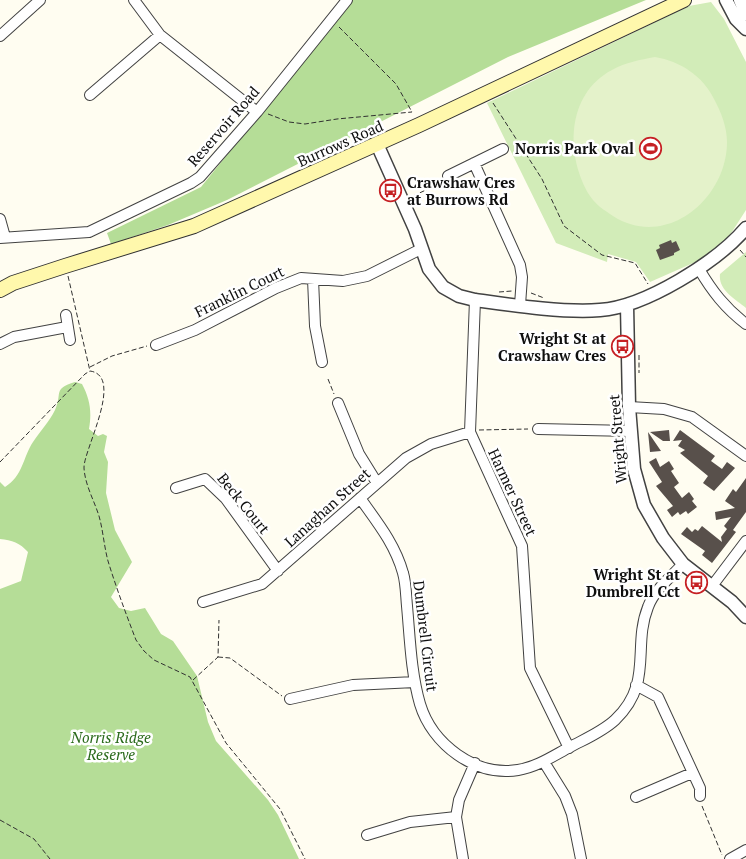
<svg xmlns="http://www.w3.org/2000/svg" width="746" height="859" viewBox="0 0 746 859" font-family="'PT Serif',serif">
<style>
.green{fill:#d2ecb8}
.forest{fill:#b5dd97}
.pitch{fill:#e4f2ca}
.building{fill:#58504b}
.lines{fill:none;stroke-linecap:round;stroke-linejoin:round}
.minor-casing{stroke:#424242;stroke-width:12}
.tertiary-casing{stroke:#424242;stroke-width:15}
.secondary-casing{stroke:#313131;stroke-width:16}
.path{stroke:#313131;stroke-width:1;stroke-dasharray:5 2.5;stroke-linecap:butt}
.minor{stroke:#fff;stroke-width:10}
.tertiary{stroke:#fff;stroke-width:12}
.secondary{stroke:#fff8ac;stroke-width:14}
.labels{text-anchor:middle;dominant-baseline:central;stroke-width:5;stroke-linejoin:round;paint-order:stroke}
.street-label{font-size:15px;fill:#0f0f0f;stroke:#fff}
.poi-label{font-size:15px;font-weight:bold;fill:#0f0f0f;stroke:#fff;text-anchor:end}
.park-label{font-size:15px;font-style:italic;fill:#2a6a1b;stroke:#fff}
</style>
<rect width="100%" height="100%" fill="#fffdf1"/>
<path class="green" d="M711,2l13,17 22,43v148l-18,28 -13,12 -15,10 -50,22 -14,-20 -28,-8 -1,8 -51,-19 -69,-140 202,-97z
M746,252v56c-11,-9 -28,-18 -26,-34z"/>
<path class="forest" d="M352,0h294l-138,57 -281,143 -59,25 -57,19 -4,-11 94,-46z
M75,382l7,2c8,15 10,28 7,45l9,7 5,-2 4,2 -3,16 4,10 -2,31 9,37 17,32 -21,35 8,11 12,3 14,-3 16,26 12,7 24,35 11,46 8,19 52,59 10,15 21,44h-299v-270l21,-8 7,-29c-8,-9 -16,-12 -28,-13v-57l5,5c18,-11 18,-30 28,-45 7,-11 17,-21 22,-32 8,-17 -3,-21 20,-28z"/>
<path class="pitch" d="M655,57c25,4 48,19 59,42 7,13 13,28 13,43 0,57 -61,108 -114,74 -9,-6 -17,-11 -23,-20 -25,-40 -24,-102 22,-126 14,-8 28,-10 43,-13z"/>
<path class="building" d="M671,240l1,3 4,-2 4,9 -6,3v2l-14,5 -4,-10 4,-2 -1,-3z
M669,430l1,11h-7l-13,-9z
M680,430l35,26 -4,5 11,8 5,-7 8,6 -21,23 -11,-8 5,-7 -28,-23 5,-3 -7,-4 4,-6 -9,1z
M648,432l13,19 -11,1z
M656,458l4,9 9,-6 5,8 -3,2 8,12 -5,4 8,11 7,-6 5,7 -2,2 5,6 -9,7 -2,-3 -6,4 -2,-3 -6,5 -5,-7 6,-4 -17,-20 6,-4 -13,-20z
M746,478v34l-13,18 3,2 -24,31 -10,-8 3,-4 -24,-17 6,-7 5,5 3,-3 3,2 4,-5 20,16 -1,-5 6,-8 -3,-3 7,-9 -15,3 -1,-8 20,-4 -10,-7 8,-12 3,3z"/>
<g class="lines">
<defs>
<path id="minor" d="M134,0l26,35 97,77
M0,36l40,-36
M90,95l70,-60
M474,163l46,102 2,12 -2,28
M448,176l55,-27
M0,219l5,18
M0,238l89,-6 102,-49 9,-6 57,-65 90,-112
M699,269c13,22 26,39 47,55
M313,279l2,47 7,36
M475,300l-5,132 52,114 8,122 39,80
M66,315l4,25
M0,344l14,-7 53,-10
M156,345l39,-15 81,-42 25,-10 42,3 24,-5 54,-27
M338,403l21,51 18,29
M629,407l35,2 28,8 54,39
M538,429l93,2
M176,488l29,-9 21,20 52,72
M360,498c17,24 35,46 43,75 3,10 3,23 4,33 3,33 4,67 13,98 12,40 55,73 98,66 19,-3 35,-14 52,-23 15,-8 32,-15 45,-27 39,-37 17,-73 33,-113 6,-17 23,-30 35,-43
M712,586l34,-45
M203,602l59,-18 144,-126 25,-14 39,-12
M636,685l22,12 42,91v8
M290,699l63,-14 62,-3
M544,762l21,34 7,18 9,45
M636,797l56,-24
M367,835l43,-13 46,-5
M463,859l-7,-42 3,-17 16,-37
M730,859l16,-9"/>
<path id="tertiary" d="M726,0l10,19 10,10
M740,0l6,14
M377,144l38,85 14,40 14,18 16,9 16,4c36,5 89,13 125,10 45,-3 117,-48 146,-82
M627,305l2,102 5,62 10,36 19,33 20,26 49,38 14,15"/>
<path id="secondary" d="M0,290l13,-7 52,-17 129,-40 225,-101 265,-125"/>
</defs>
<use href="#minor" class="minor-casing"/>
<use href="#tertiary" class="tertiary-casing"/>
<use href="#secondary" class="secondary-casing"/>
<path class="path" d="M339,27l57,57 16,28
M493,103l49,76 22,47 38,29 33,8 13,21
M268,114l21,8 16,2 32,-5 75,-7
M413,196l28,-13
M740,250l6,7
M68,276l22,95
M499,292l13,-1
M531,293l13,5
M639,355v18
M90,367l22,-11 35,-10
M328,379l6,15
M479,430l49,-1
M0,462l85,-88 5,-3c35,5 -7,80 -6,97 1,17 10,32 15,48 4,14 5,30 9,45 8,26 18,53 28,79l8,11 10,9 36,17 36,66 54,66 25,50
M218,657l12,1 52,38
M193,680l25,-23 1,-37
M702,806l20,49
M0,820l34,19 16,20"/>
<use href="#minor" class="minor"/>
<use href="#tertiary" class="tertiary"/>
<use href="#secondary" class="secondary"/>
</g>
<defs>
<symbol id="stadium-ring" viewBox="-11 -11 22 22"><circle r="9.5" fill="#fff" stroke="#c62024" stroke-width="1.5"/><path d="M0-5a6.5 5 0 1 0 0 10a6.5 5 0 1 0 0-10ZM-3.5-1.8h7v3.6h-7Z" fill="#c62024"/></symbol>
<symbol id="bus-ring" viewBox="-11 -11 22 22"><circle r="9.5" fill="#fff" stroke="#c62024" stroke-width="1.5"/><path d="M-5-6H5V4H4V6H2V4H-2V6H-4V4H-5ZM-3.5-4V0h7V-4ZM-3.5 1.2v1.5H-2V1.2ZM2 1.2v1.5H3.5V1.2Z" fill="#c62024"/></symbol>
</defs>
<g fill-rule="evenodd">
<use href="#stadium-ring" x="638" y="136" width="25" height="25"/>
<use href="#bus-ring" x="378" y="178" width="25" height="25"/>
<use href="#bus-ring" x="610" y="334" width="25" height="25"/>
<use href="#bus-ring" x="684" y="570" width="25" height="25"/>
</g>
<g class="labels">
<g class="street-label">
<text transform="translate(223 126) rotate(-49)">Reservoir Road</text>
<text transform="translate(340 143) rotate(-24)">Burrows Road</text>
<text transform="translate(239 291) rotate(-26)">Franklin Court</text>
<text transform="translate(617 439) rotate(-95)">Wright Street</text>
<text transform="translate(513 492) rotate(65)">Harmer Street</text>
<text transform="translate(244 503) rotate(51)">Beck Court</text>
<text transform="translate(327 507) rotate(-42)">Lanaghan Street</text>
<text transform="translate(426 636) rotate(83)">Dumbrell Circuit</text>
</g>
<g class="poi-label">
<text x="634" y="148">Norris Park Oval</text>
<text x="407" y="182" text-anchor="start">Crawshaw Cres<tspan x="407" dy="17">at Burrows Rd</tspan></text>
<text x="606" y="338">Wright St at<tspan x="606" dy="17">Crawshaw Cres</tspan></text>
<text x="680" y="574">Wright St at<tspan x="680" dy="17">Dumbrell Cct</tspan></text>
</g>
<g class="park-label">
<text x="111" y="737">Norris Ridge<tspan x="111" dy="17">Reserve</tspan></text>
</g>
</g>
</svg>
